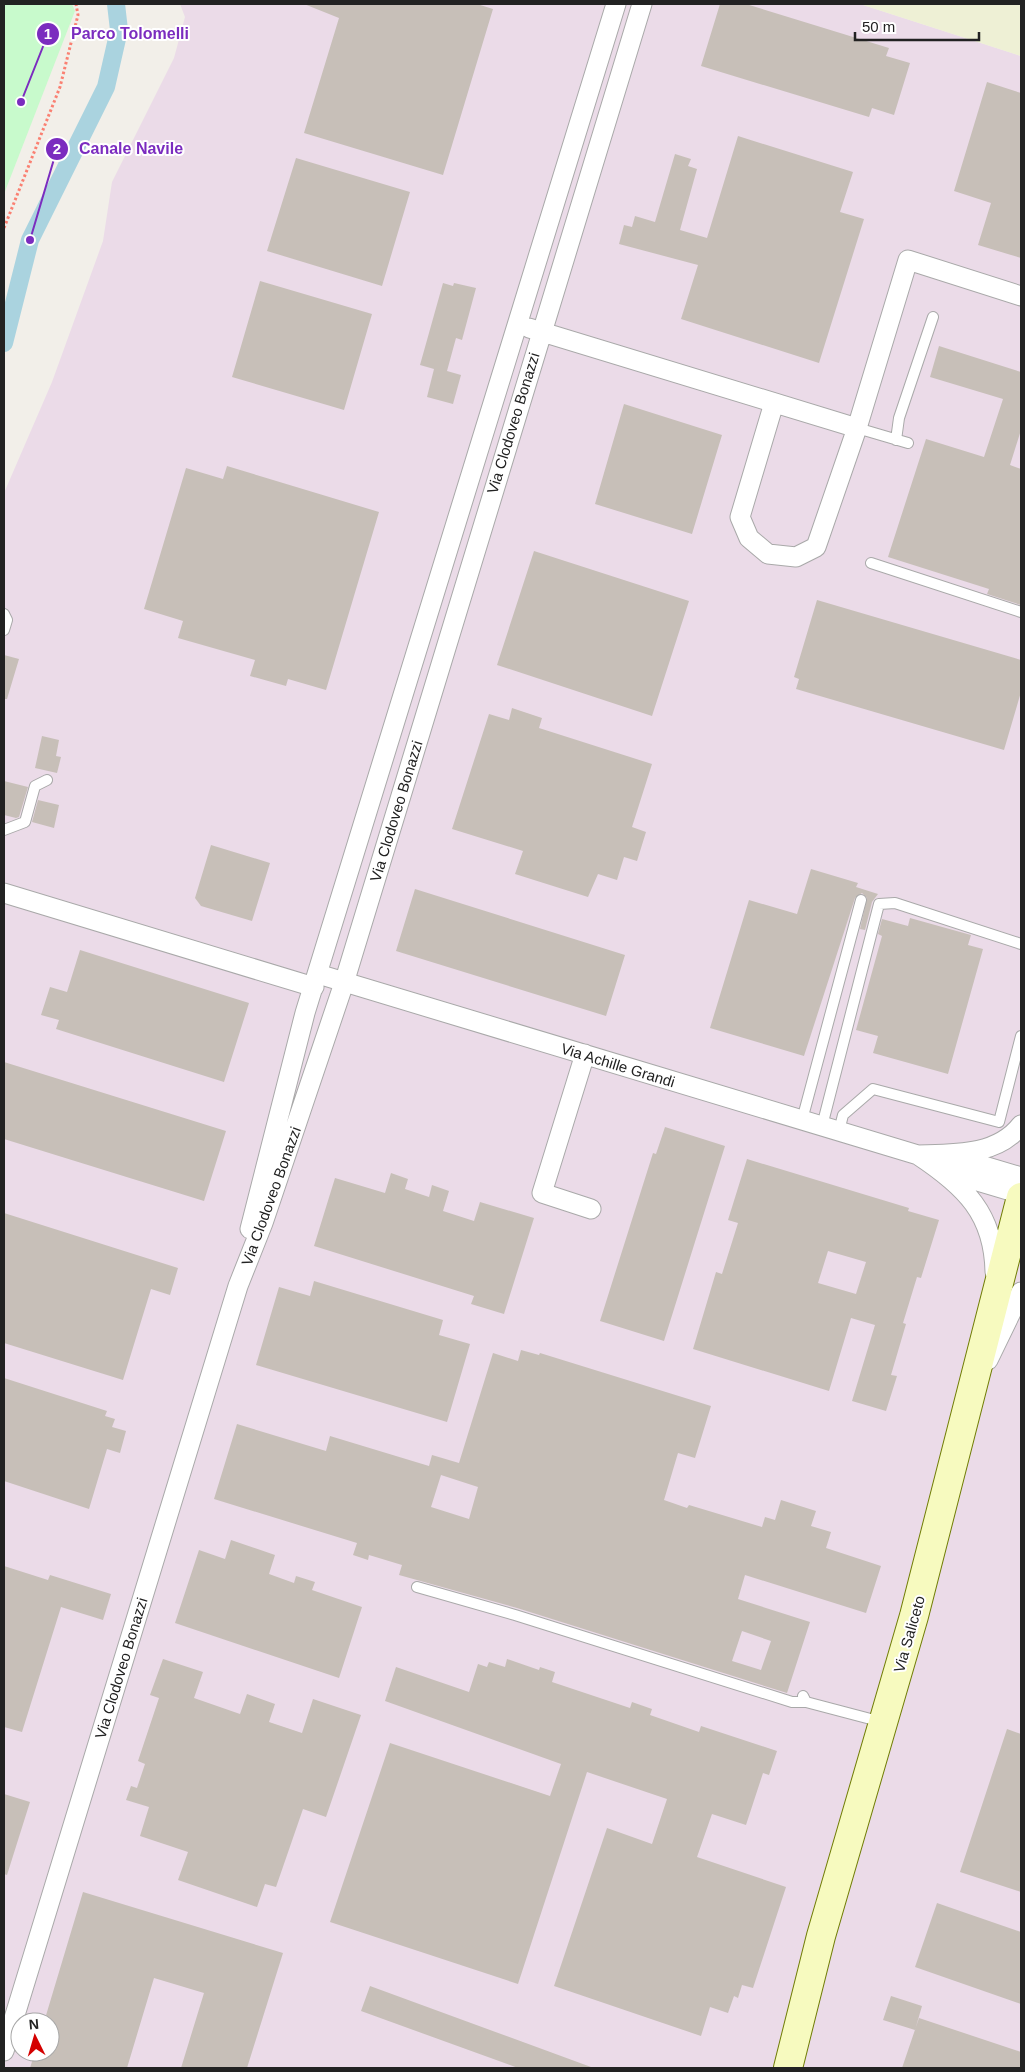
<svg xmlns="http://www.w3.org/2000/svg" width="1025" height="2072" viewBox="0 0 1025 2072" font-family="Helvetica,sans-serif">
<style>
.industrial{fill:#ebdbe8;fill-rule:evenodd}
.farmland{fill:#eef0d5}
.park{fill:#c8facc}
.lines{fill:none;stroke-linecap:round;stroke-linejoin:round}
.canal{stroke:#aad3df;stroke-width:18}
.building{fill:#c7bfb8;fill-rule:evenodd}
.service-casing{stroke:#a9a9a9;stroke-width:12}
.minor-casing{stroke:#a9a9a9;stroke-width:21}
.secondary-casing{stroke:#707d05;stroke-width:30}
.path{stroke:#fa8072;stroke-width:3;stroke-dasharray:2.5 2.5;stroke-linecap:butt}
.service{stroke:#fff;stroke-width:10}
.minor{stroke:#fff;stroke-width:19}
.secondary{stroke:#f7fabf;stroke-width:28}
.labels{text-anchor:middle;dominant-baseline:central;stroke-width:4;stroke-linejoin:round;paint-order:stroke}
.street-label{font-size:15px;fill:#222;stroke:#fff}
.leader{fill:none;stroke:#7b2cbf;stroke-width:2}
.callout-dot{fill:#7b2cbf;stroke:#fff;stroke-width:2}
.mark-label{font-size:15px;text-anchor:middle;font-weight:bold;fill:#fff}
.callout-label{font-size:16px;text-anchor:middle;font-weight:bold;fill:#7b2cbf;stroke:#fff;stroke-width:4;stroke-linejoin:round;paint-order:stroke}
</style>
<rect width="100%" height="100%" fill="#f2efe9"/>
<path class="industrial" d="M180,4h680l161,52v2012h-1017v-1575l48,-111 51,-141 9,-59 62,-124 11,-41zM20,2022h30v30h-30z"/>
<path class="farmland" d="M860,4h161v52z"/>
<path class="park" d="M4,4h68l3,7 -71,183z"/>
<g class="lines">
<path class="canal" d="M4,343l26,-103 76,-153 13,-57 -3,-26"/>
</g>
<path class="building" d="M304,4h173l16,5 -50,166 -139,-42 35,-115z
M720,4h26l143,44 -3,8 24,7 -16,52 -22,-7 -3,9 -168,-51z
M987,82l34,11v165l-43,-13 13,-42 -37,-12z
M738,136l115,36 -13,40 24,7 -45,144 -138,-44 17,-54 -79,-21 5,-19 8,2 3,-11 20,6 20,-68 16,5 -3,7 9,3 -17,61 27,8z
M296,158l114,34 -28,94 -115,-35z
M260,281l112,33 -28,96 -112,-33z
M443,283l10,3 1,-3 22,5 -14,52 -6,-2 -9,33 14,4 -8,29 -26,-7 7,-28 -14,-4z
M939,346l82,26v58l-11,35 11,4v136l-34,-11 2,-5 -101,-32 38,-118 58,18 19,-58 -73,-22z
M624,404l98,31 -30,99 -97,-30z
M227,466l152,46 -53,178 -38,-11 -2,7 -36,-10 5,-16 -77,-22 5,-17 -39,-12 42,-141 37,11z
M534,551l155,50 -37,115 -155,-51z
M817,600l204,60v32l-17,58 -208,-61 3,-10 -5,-2z
M4,655l15,4 -12,40h-3z
M512,708l30,10 -3,10 113,36 -20,63 14,5 -9,29 -13,-4 -7,23 -19,-6 -10,23 -73,-23 8,-23 -71,-22 37,-115 20,6z
M42,736l17,4 -3,16 5,1 -4,16 -22,-5z
M4,781l24,6 -9,30 -3,1 -12,-3z
M38,800l21,5 -5,23 -22,-6z
M211,845l59,18 -18,58 -51,-15 -6,-8z
M811,869l47,14 -2,4 22,7 -6,8 -7,28 -5,-1 7,-31 -5,-5 -7,5 -51,158 -94,-28 39,-128 48,14z
M415,889l210,66 -19,61 -210,-65z
M910,918l61,17 -3,10 15,4 -35,125 -75,-21 5,-17 -22,-6 26,-94 -4,-2 4,-15 26,7z
M80,950l169,53 -25,79 -168,-53 3,-9 -18,-5 9,-28 17,5z
M4,1062l222,69 -22,70 -200,-62z
M665,1127l60,19 -61,195 -64,-20 53,-168 3,1z
M747,1159l162,49 -1,3 31,9 -18,58 -4,-1 -14,46 3,1 -15,51 6,1 -11,35 -34,-10 23,-76 -24,-7 -22,73 -136,-42 23,-77 6,2 16,-51 -10,-3zM828,1251l38,11 -10,32 -38,-11z
M391,1173l17,6 -3,10 24,8 3,-12 17,6 -6,20 31,10 6,-19 54,16 -30,96 -33,-10 3,-8 -160,-50 21,-68 50,15z
M4,1213l174,55 -8,27 -19,-6 -28,91 -119,-37z
M314,1281l129,39 -4,15 31,9 -23,78 -191,-57 23,-78 31,9z
M521,1350l18,5 1,-2 171,53 -16,52 -17,-5 -14,47 23,8 2,-3 73,22 3,-10 10,3 6,-20 35,11 -5,15 20,6 -5,16 55,18 -15,47 -121,-38 -7,24 72,23 -23,71 -270,-85 -118,-33 3,-10 -33,-10 -1,5 -15,-5 4,-12 -143,-44 23,-75 89,27 4,-15 99,30 3,-11 27,8 34,-110 25,8zM441,1475l37,12 -9,32 -38,-12zM742,1631l29,10 -10,29 -29,-9z
M4,1378l103,33 -2,5 10,3 -3,8 14,4 -6,22 -13,-4 -18,60 -85,-28z
M231,1540l44,15 -6,19 25,9 2,-7 19,6 -3,8 50,17 -23,71 -164,-55 24,-73 26,9z
M4,1566l44,14 2,-5 61,19 -8,26 -42,-13 -39,125 -18,-5z
M163,1659l40,13 -9,26 46,16 7,-20 28,10 -6,18 33,11 11,-34 48,16 -35,102 -23,-8 -27,78 -11,-3 -8,23 -79,-27 10,-28 -48,-16 9,-29 -23,-7 5,-14 6,2 8,-24 -7,-3 21,-63 -9,-3z
M507,1659l32,11 1,-3 15,5 -3,10 78,26 2,-6 20,7 -2,6 49,17 2,-6 76,25 -8,24 -6,-2 -17,52 -34,-11 -15,43 89,30 -33,101 -11,-3 -4,13 -4,-2 -6,17 -18,-6 -9,29 -147,-50 53,-158 45,16 15,-45 -80,-27 -69,212 -188,-62 60,-179 160,53 11,-32 -176,-63 11,-34 73,25 9,-28 9,3 2,-5 16,5z
M1007,1729l14,5v158l-61,-20z
M4,1794l26,8 -23,73 -3,-1z
M83,1892l200,61 -36,115h-66l23,-75 -50,-15 -27,90h-97l5,-16h15v-30h-6z
M937,1903l84,29v72l-106,-37z
M370,1986l221,81v1h-73l-157,-57z
M891,1996l31,10 -7,24 -32,-10z
M919,2018l102,34v16h-119z"/>
<g class="lines">
<defs>
<path id="service" d="M857,428l51,15
M896,440l3,-22 34,-101
M871,563l150,49
M4,614l3,6 -3,10
M4,830l21,-8 10,-36 12,-6
M802,1120l59,-220
M822,1126l57,-222 16,-1 126,41
M839,1131l4,-16 30,-26 126,33 22,-86
M417,1587l98,28 277,87h14
M803,1696l3,6 76,20"/>
<path id="minor" d="M529,328l328,100 51,-168 113,36
M774,403l-34,114 9,21 19,16 28,3 20,-10 41,-119
M4,893l310,94
M318,974l600,181c47,31 76,59 77,117
M585,1054l-43,139 49,16
M918,1155c36,-1 79,1 103,-30
M954,1157l67,20
M947,1172l74,22
M250,1229l55,-216 311,-1009
M988,1360l33,-68
M4,2051l234,-765 25,-63 81,-240 298,-979"/>
<path id="secondary" d="M788,2068l33,-132 93,-320 107,-419"/>
</defs>
<use href="#service" class="service-casing"/>
<use href="#minor" class="minor-casing"/>
<use href="#secondary" class="secondary-casing"/>
<path class="path" d="M4,228l56,-141 18,-72 -2,-11"/>
<use href="#service" class="service"/>
<use href="#minor" class="minor"/>
<use href="#secondary" class="secondary"/>
</g>
<g class="labels">
<g class="street-label">
<text transform="translate(513 423) rotate(-73)">Via Clodoveo Bonazzi</text>
<text transform="translate(396 811) rotate(-73)">Via Clodoveo Bonazzi</text>
<text transform="translate(618 1065) rotate(17)">Via Achille Grandi</text>
<text transform="translate(271 1196) rotate(-70)">Via Clodoveo Bonazzi</text>
<text transform="translate(909 1634) rotate(-74)">Via Saliceto</text>
<text transform="translate(121 1668) rotate(-73)">Via Clodoveo Bonazzi</text>
</g>
</g>
<path class="leader" d="M21 102L48 34M30 240L57 149"/>
<g class="callout-dot">
<circle cx="21" cy="102" r="5"/>
<circle cx="30" cy="240" r="5"/>
<circle cx="48" cy="34" r="12"/>
<circle cx="57" cy="149" r="12"/>
</g>
<g class="mark-label">
<text x="48" y="39">1</text>
<text x="57" y="154">2</text>
</g>
<g class="callout-label">
<text x="130" y="39">Parco Tolomelli</text>
<text x="131" y="154">Canale Navile</text>
</g>
<rect width="1025" height="2072" fill="none" stroke="#222222" stroke-width="10"/>
<g transform="translate(35 2037) rotate(355)"><circle r="24" fill="#ffffff" stroke="#a7a7a7"/>
<path d="M0-4L9 19L0 12L-9 19Z" fill="#d40000"/>
<text y="-8" font-size="14" font-weight="bold" text-anchor="middle" fill="#222222">N</text>
</g>
<path d="M855 32v8h124v-8" fill="none" stroke="#222222" stroke-width="2.5"/>
<text x="862" y="32" font-size="15" fill="#222222" stroke="#ffffff" stroke-width="4" paint-order="stroke">50 m</text>
</svg>
